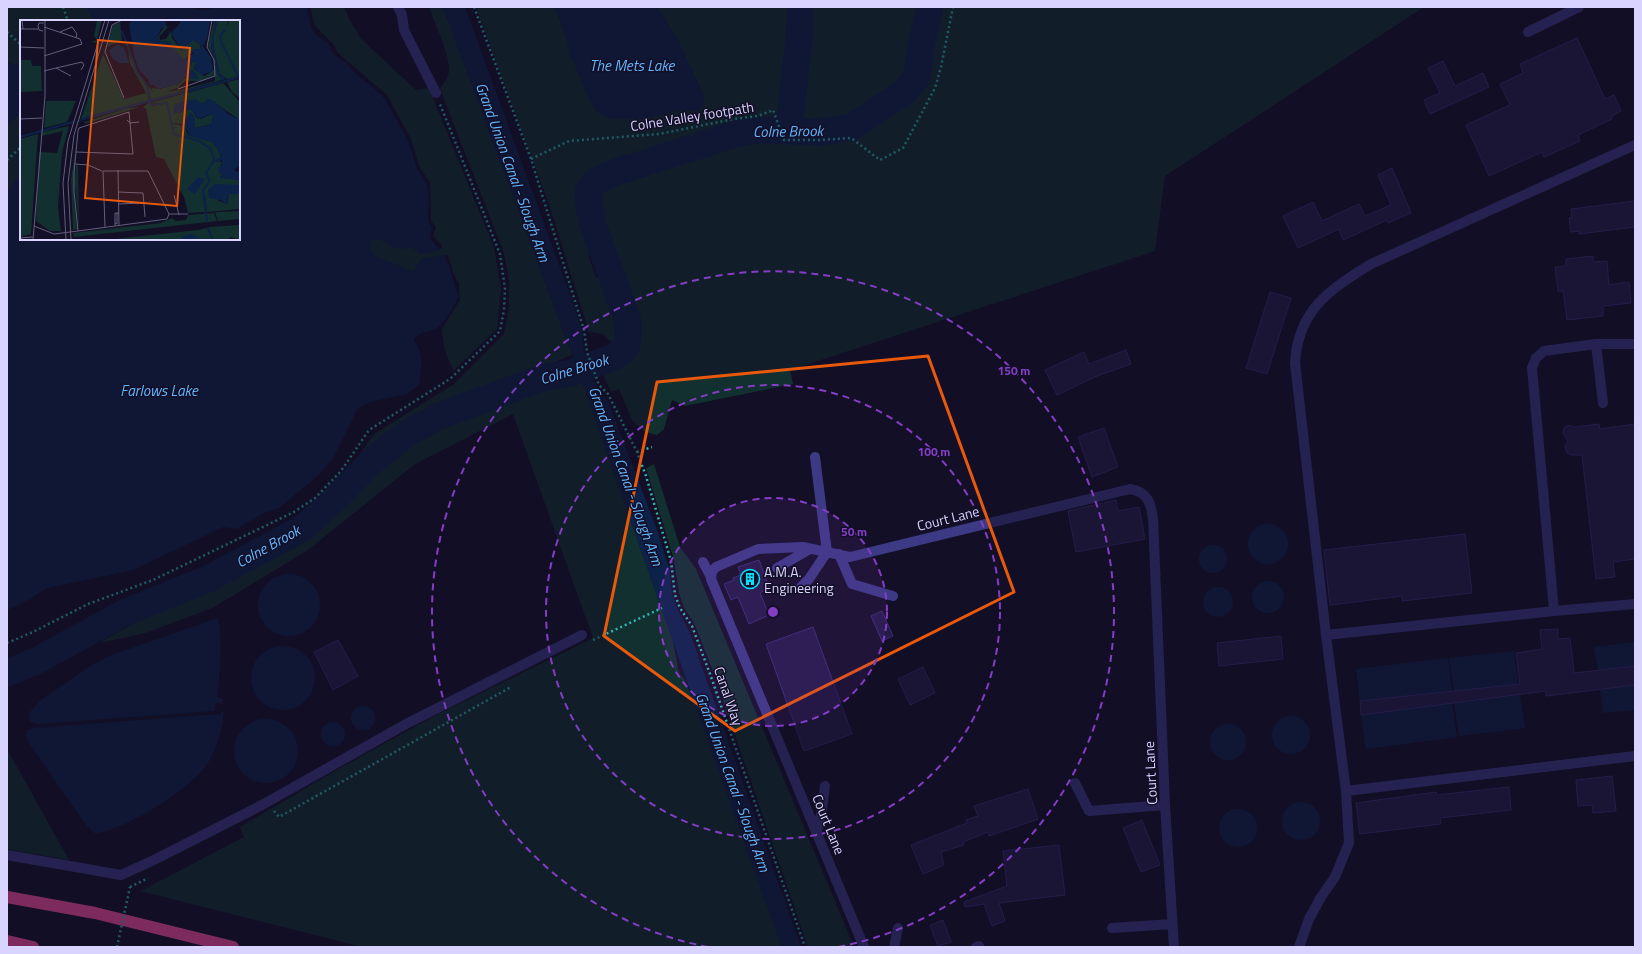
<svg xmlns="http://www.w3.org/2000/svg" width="1642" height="954" viewBox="0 0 1642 954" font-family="'Titillium Web',sans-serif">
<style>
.green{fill:#12302f}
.water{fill:#0c2248}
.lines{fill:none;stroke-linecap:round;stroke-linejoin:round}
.river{stroke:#0c2248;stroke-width:27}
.building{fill:#241b47;stroke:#3b2d73}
.path{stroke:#2fb8b0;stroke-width:2.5;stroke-dasharray:2 3;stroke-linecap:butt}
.minor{stroke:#3d3a85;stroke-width:10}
.highway{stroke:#ff4fa3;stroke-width:12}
.path-bridge{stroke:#2fb8b0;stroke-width:2.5;stroke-dasharray:2 3;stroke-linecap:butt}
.marked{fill:none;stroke:#e8590c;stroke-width:3;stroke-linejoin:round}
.ring{fill:none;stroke:#843dc5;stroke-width:2;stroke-dasharray:7 5}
.labels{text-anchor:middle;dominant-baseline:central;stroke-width:3;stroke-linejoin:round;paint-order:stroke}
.street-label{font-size:14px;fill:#d9d4ff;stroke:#130f26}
.poi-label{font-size:14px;fill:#d9d4ff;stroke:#130f26;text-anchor:start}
.water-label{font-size:15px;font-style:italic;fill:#62b6ff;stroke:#130f26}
.inset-river{fill:none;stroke:#0c2248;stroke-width:2}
.inset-road{fill:none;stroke:#625e7d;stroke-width:1}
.view{fill:#e8590c;fill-opacity:0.15;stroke:#e8590c;stroke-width:2}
.inset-edge{fill:none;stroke:#d9d4ff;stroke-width:2}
.centre{fill:#843dc5;stroke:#130f26;stroke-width:2}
.ring-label{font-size:12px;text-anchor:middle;font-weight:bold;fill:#843dc5;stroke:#130f26;stroke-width:3;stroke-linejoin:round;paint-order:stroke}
</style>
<rect width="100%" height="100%" fill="#130f26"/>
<path class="green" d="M7,7h79l8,14h-73v46l-14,-5z
M310,7h34l6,14 11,18 55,51 13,-2 65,160 7,40 -4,41 -44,42 -9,-24 -2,-18 18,-29 -1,-17 -5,-8 -6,-20 -26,4 -9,13 -38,-16 -5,-7 1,-9h11c4,3 8,7 14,8 12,2 15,-5 24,6l20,-4 2,-4 -9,-10 3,-9 -5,-6 -1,-38 -11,-17 -8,-27 -24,-44 -49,-42 -4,-8 -19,-19z
M429,7h14l129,348 -80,32 -50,23 -40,23 -27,21 -8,4 -5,-7 12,-17 80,-50 50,-50 5,-27v-28l-5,-26 -64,-164c4,-6 9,-12 9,-19 1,-15 -15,-48 -20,-63z
M476,7h79l33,90 77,17 16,-4 10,1 12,-17 -29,-61 -17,-26h133l1,17 4,10 -9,94 -24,-2 -33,7 -107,33 -29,12 -9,15 1,20 4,17v28l7,19 11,6 15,29 2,17 -4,17 -6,-1 -11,-11 -14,-2 -39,-125z
M813,7h114l-10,43 -3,26 -14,16 -51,33 -31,5 -26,-2 12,-98 5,-8z
M933,7h491l-259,169 -10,75 -365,119 3,14 -108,22 -13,-6 -8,29 -7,6 -12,-3 -13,-12 -13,-31 -8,3 -10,-23 25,-11 7,-19 -3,-26 -24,-61 -15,-47 -1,-12 9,-11 139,-47 23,-3 56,3 32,-4 55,-35 15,-18z
M21,112v63l-14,15v-65z
M581,379l92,262 6,32 5,5 11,26 87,243h-420l-221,-56 103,-54 -4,-10 100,-59 100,-55 153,-75 -80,-224 -98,50 -107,86 -94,57 -68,26 -47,10 110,-63 95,-51 30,-27 40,-40 36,-28 29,-16 52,-19z
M654,464l26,83 16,22 158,378h-46l-95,-276 -19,-48 -10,-15 -5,-15 -5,-33 -28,-92z
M7,749l62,111 -62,-11z"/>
<path class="water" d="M86,7h104c8,3 18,4 26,0h91l4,20 6,9 11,7 5,11 13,9 12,13 16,12 11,11 24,44 8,25 10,16 2,14 -1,13 1,11 3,6 -2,10 10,12 -20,4c-9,-11 -12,-4 -24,-6 -6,-1 -10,-5 -15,-8h-10l-1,9 5,7 38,16 9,-13 22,-4c7,13 8,27 15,41 -6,11 -13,27 -24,33 -8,4 -17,2 -21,12 12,15 6,27 5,44l-12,9 -38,8 -13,8 -6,15 -19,36 -15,16 -37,31 -13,4 -30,17 -13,-2 -90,43 -86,18 -17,11 -23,11v-420l14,-15v64h218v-218h-145z
M443,7h22l109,299 8,25 2,21 14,38 10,11 51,134 11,36 2,21 5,16 13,25 111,314h-19l-50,-137 -151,-431z
M555,7h102l17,26 29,61 2,8 -5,7 -9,2 -10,-1 -39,9h-30l-16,-8 -8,-14 -18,-43 -6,-23z
M790,7h23c-6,14 -2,21 -18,27l-4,-10z
M7,62l14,5v45l-14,13z
M1248 544a20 20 0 1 1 40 0a20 20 0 1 1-40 0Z
M1199 559a14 14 0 1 1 28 0a14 14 0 1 1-28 0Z
M258 605a31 31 0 1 1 62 0a31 31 0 1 1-62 0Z
M1252 597a16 16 0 1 1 32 0a16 16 0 1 1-32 0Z
M1203 602a15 15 0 1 1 30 0a15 15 0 1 1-30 0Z
M218,618c5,28 2,51 -1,79l6,2 -1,5 -6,-1 -2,8 -176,13 -9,-3 1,-9 11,-12 51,-35 17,-9z
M1635,642v24l-37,4 -4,-23z
M251 678a32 32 0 1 1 64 0a32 32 0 1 1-64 0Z
M1514,651l4,33 -64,7 -5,-33z
M1448,658l4,33 -92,10 -4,-32z
M1635,685v25l-32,3 -3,-24z
M1520,695l5,33 -66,8 -5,-33z
M1452,703l5,34 -91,12 -5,-34z
M351 718a12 12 0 1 1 24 0a12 12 0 1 1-24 0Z
M222,711h2c-1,16 -6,33 -14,48 -13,27 -81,68 -111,74h-5l-10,-11 -53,-76 -5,-10 2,-6 5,-2 188,-14z
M1272 735a19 19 0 1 1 38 0a19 19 0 1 1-38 0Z
M234 751a32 32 0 1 1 64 0a32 32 0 1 1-64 0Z
M321 734a12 12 0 1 1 24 0a12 12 0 1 1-24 0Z
M1210 742a18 18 0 1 1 36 0a18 18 0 1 1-36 0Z
M1282 821a19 19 0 1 1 38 0a19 19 0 1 1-38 0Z
M1219 828a19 19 0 1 1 38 0a19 19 0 1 1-38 0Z"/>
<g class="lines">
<path class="river" d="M789,131l10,-94 1,-30
M7,673l29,-12 86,-47 88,-36 93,-50 32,-29 36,-37 37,-29 31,-17 103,-38 28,-5 44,-16 8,-6 5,-7 1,-9v-14l-35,-96 -4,-19 -1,-14 8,-11 20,-9 123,-39 22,-3 58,2 31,-4 52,-34 15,-17 4,-31 9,-39"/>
</g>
<path class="building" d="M1577,38l28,61 9,-4 7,16 -9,5v3l-34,16 2,6 -36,16 -2,-5 -53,24 -23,-51 44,-20 -10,-21 23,-11 -3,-9z
M1443,61l12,25 28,-13 6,14 -59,27 -6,-14 16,-7 -12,-25z
M1392,168l19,45 -23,10 -1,-3 -44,20 -4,-11 -41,19 -15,-32 30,-14 9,19 37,-17 6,12 26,-11 -13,-30z
M1635,201v26l-56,7v-3l-8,1 -2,-14 3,-1 -1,-8z
M1593,256v6l14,-1 2,24 20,-3 2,21 -28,3v10l-36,4 -4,-29h-5l-3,-24 11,-1v-7z
M1270,292l21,6 -24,76 -21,-6z
M1126,350l5,14 -34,12 -40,19 -12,-25 39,-18 5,12z
M1599,424l1,5 35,-5v135l-22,3 2,15 -19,2 -14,-124h-11l-4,-2 -2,-7 3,-5 -5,-8 1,-5 4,-3 7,2z
M1104,428l14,39 -26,10 -14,-40z
M1116,500l2,11 21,-4 6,32 -69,13 -8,-41z
M1465,534l7,59 -70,8v-5l-72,9 -6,-55z
M759,560l10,27 -9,6 9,22 -20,9 -11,-27 -7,3 -7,-16 10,-4 -1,-2 8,-3 -3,-8z
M882,611l11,25 -11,5 -11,-25z
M813,627l39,107 -48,17 -38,-107z
M1558,629v10l12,-1 4,35 61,-7v19l-89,11v-5l-185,24 -1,-14 160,-17 -4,-31 26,-4 -2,-19z
M1281,636l2,23 -64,7 -2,-23z
M338,640l20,36 -25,14 -19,-38z
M923,667l12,26 -25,12 -12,-26z
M1612,776l4,35 -23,2 -1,-8 -14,1 -2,-26z
M1509,787l2,23 -71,8 1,6 -81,10 -4,-31 80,-11 1,3z
M1028,789l10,30 -49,17 -1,-4 -25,10 1,3 -23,7 3,13 -21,9 -12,-29 56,-22 -1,-3 12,-4 -4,-10z
M1142,820l18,45 -19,7 -18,-44z
M1059,845l6,50 -66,8 6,18 -13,5 -8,-22 -19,3 -1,-5 43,-16 -4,-35z
M943,920l8,22 -13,4 -8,-21z"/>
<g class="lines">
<path class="path" d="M63,7l5,14
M474,7l57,152 53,171 3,22 12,33 9,9 29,58 9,24 25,85 4,34 5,13 12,18 18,48 95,273
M7,32l14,13
M531,159l38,-18 90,-7 75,-15 24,-3 15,-6 11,30h35l32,-2 29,22 23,-12 32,-60 6,-21 12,-60
M7,160l14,-13
M637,452l15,-5
M593,640l69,-32
M7,643l26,-11 55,-28 65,-24 141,-68 21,-14 26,-27 28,-41 81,-51 50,-48 4,-21 1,-21 -5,-35 -60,-150
M274,811l5,6 232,-130
M130,887l18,-9"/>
<path class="minor" d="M398,7l4,8 2,15 32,63
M1528,32l51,-25
M1635,145l-264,119c-42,26 -73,46 -76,99l31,272 20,156 289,-35
M1596,344l7,59
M839,554l13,30 41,12
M703,562l8,15
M777,568l33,-19
M801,587l8,-8 18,-27 -12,-95
M1554,611l-22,-243 4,-10 8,-7 52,-7h39
M1326,635l228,-24 81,-7
M1075,783l14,28 76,-6
M817,831l5,-21 3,-24
M7,855l114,20 33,-15 108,-55 144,-81 176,-89
M1112,928l60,-4
M864,947l-153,-368 1,-7 4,-5 42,-18 45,-2 47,10 280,-68c18,3 21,14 23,30l12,286 9,142
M894,947l4,-19
M976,947l3,-1
M1299,947l10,-28 12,-22 14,-20 14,-34 -3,-52"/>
<path class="highway" d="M7,897l88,16 138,34
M7,941l26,6"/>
<path class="path-bridge" d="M117,947l13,-60"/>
</g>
<path d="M0 0H1642V954H0ZM928,356l86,236 -279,139 -131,-95 53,-254z" fill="#130f26" fill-opacity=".55" fill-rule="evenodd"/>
<path class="marked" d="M928,356l86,236 -279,139 -131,-95 53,-254z"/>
<circle cx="773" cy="612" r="114" fill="#843dc5" fill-opacity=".12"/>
<g class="ring">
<circle cx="773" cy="612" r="114"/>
<circle cx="773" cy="612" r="227"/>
<path d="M708 947A341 341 0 1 1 838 947"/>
</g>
<defs>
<symbol id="building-ring" viewBox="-11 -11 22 22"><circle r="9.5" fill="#130f26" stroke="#00e5ff" stroke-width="1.5"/><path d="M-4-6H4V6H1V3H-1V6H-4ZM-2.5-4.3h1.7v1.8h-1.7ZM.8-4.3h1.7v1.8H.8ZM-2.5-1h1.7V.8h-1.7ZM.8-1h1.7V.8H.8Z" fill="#00e5ff"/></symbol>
</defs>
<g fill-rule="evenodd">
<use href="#building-ring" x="739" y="568" width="22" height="22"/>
</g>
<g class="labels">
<g class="street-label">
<text transform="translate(692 116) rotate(-9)">Colne Valley footpath</text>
<text transform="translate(948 518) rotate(-14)">Court Lane</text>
<text transform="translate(729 696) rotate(71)">Canal Way</text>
<text transform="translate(1150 773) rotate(-93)">Court Lane</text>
<text transform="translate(829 824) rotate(68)">Court Lane</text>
</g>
<g class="poi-label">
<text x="764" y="571">A.M.A.<tspan x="764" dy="16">Engineering</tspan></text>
</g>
<g class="water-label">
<text x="632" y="65">The Mets Lake</text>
<text transform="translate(788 131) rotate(-1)">Colne Brook</text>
<text transform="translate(513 172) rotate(70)">Grand Union Canal - Slough Arm</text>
<text transform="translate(574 369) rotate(-17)">Colne Brook</text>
<text x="159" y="390">Farlows Lake</text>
<text transform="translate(626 476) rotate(70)">Grand Union Canal - Slough Arm</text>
<text transform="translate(268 546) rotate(-29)">Colne Brook</text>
<text transform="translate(733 782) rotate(70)">Grand Union Canal - Slough Arm</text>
</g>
</g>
<g transform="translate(20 20)">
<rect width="220" height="220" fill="#130f26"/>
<path d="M77,0h5l-6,23 -5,-1 6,-2 -3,-4zM194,0h1l-4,27 5,13 1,13 5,7 -71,20 -4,-13 2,14 -68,18 22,-65 21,45 22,-6 -16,-30 -2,-11 9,21 17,20 27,-3 34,-9v-21l-7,-14zM198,0h10l-2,8 3,-8h11v56l-13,3 -8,-6 -5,-24v-15zM100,2l2,18 -15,7 6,-22zM146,4v3l3,-1 -10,11 1,3 6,-1 5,-8 1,7 10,13 11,-12 6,4 2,6h-5l-12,11 -3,-1 -13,-18 -6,1 -5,-4zM0,40h11l1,6h9l1,25 -22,1zM173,41l3,1 -2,7 10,7 10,-6v5l-11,6h-18l-7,7 -16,5h-8l-3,-5 11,1 1,-8v7l15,-4 7,-6h13l-10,-10zM220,59v19l-8,-6 -5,-10zM203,63l17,19v18l-31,-21 -7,5 -10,-4 -17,4 -1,10 17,-5 7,10h3l12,-6 -1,11 -17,4v-10l-4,-5 -8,11 -12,-1 13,3 4,9 24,7 5,6 4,9 -5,4 6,1 -3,11h4l-3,4 20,3v5l-23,15 10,4 2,-10h11v15l-33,3 -2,-16v16l-17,1 -4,-16 -20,-38 -8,-2 -10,-48 -3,-2 7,-5 2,4 15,-3 -15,1 1,-2zM26,81h30l-9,21 -23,6zM120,87l-55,17 -1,-2 44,-14zM49,106l-7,27 -4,54 3,24h-11l-14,-10 3,-69 18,1 6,-22 -21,5v-4zM59,106l-4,29 -1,44 3,30 -4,1 -2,-51zM18,114l-7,100 -11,3v-98zM58,145l1,64v1l-4,-47 1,-17zM220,191v8l-22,2 -3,-9zM194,193l3,8 -143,16 -1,-4 88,-10 11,-5 4,3 10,-1 2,-5zM220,205v15l-10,-3 -2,3h-15l-4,-7 -1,-6zM187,208l5,12h-106l92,-10z" fill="#12302f"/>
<path d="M113,0h33l-1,7 -4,2 -4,9 5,4 6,-1 16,19 10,-7 -2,-1 1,-3h8v-3l-8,-6 -11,11 -11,-18 9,-10v-3h30l-3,18 -4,8 8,12 2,13 -12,4 -7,-7 2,-4 -2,-3 -6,7 8,5 2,6 -13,-2 -7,7 -20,5 -4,-4h-4l-2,-6 -9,-9 -5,-14 -5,-32zM195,0h3l-4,15v14l5,24 7,6 -4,1 -5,-7 -6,-26zM98,24l6,4 5,15h-10l-7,-5 -3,-8zM220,56v2l-167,45 15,-7zM175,79l7,5 6,-5 5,1 15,14 11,5 1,47 -6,3 2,3 4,-1v9l-20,-2 3,-5 -3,1 -2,-6 4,-3v-5l-4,2 -5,-1 8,-4 -4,-9 -5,-6 -23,-6 -1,-5 -7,-6 9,-12 5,4v11l14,-3 3,-3 1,-9 -14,6 -8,-10 -17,5 1,-10zM178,157l7,2 -10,15 -8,-5zM195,164l25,1v9h-11l-3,11 -5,-5 -12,-2 -1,-8zM171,214l9,4 -18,2 1,-4z" fill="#0c2248"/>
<path class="inset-river" d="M205,10l-5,6 1,6 17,34M102,11l15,41 10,14 4,19 16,-2 7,31 25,7 12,8 3,11 -8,13 4,8 -7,9 4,31M0,117l53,-15M188,207l5,13"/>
<path class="inset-road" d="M102,0l-10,5 -7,27 19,46M24,7l36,12 2,5 -38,12M0,9h3l-1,-9M3,9h15M23,11l-4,-1 -1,-4 1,-3h5M40,12l12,-5 5,7 -1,4M0,27l24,1M36,48l26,-6 2,3 -3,5M24,51l12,-3 15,8M158,69l37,-13 -1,-16 -7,-13 5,-27M0,99l22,-1M107,100l3,3 9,-1M55,144l13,1 14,6M98,150l1,55M98,172l25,1 2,24M154,175l5,20M98,184l25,-1M149,194h19M95,203l2,1v-11M14,206l20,8 24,-3 -4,-40v-18l4,-42 1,-3 50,-16 4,42 -57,-2M95,206v-13h4M58,211l89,-12 2,-5 -21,-43h-45l2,56M0,218l13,-1M13,220l12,-144v-76M46,220l-3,-57 5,-42 37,-121M51,220l-3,-57 6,-48 35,-115"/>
<path class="view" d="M78,20l92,8 -13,158 -92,-8z"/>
<rect width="220" height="220" class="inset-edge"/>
</g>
<circle cx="773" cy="612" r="6" class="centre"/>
<g class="ring-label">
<text x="1014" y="375">150 m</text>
<text x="934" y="456">100 m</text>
<text x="854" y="536">50 m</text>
</g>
<rect width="1642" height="954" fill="none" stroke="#d9d4ff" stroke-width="16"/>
</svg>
